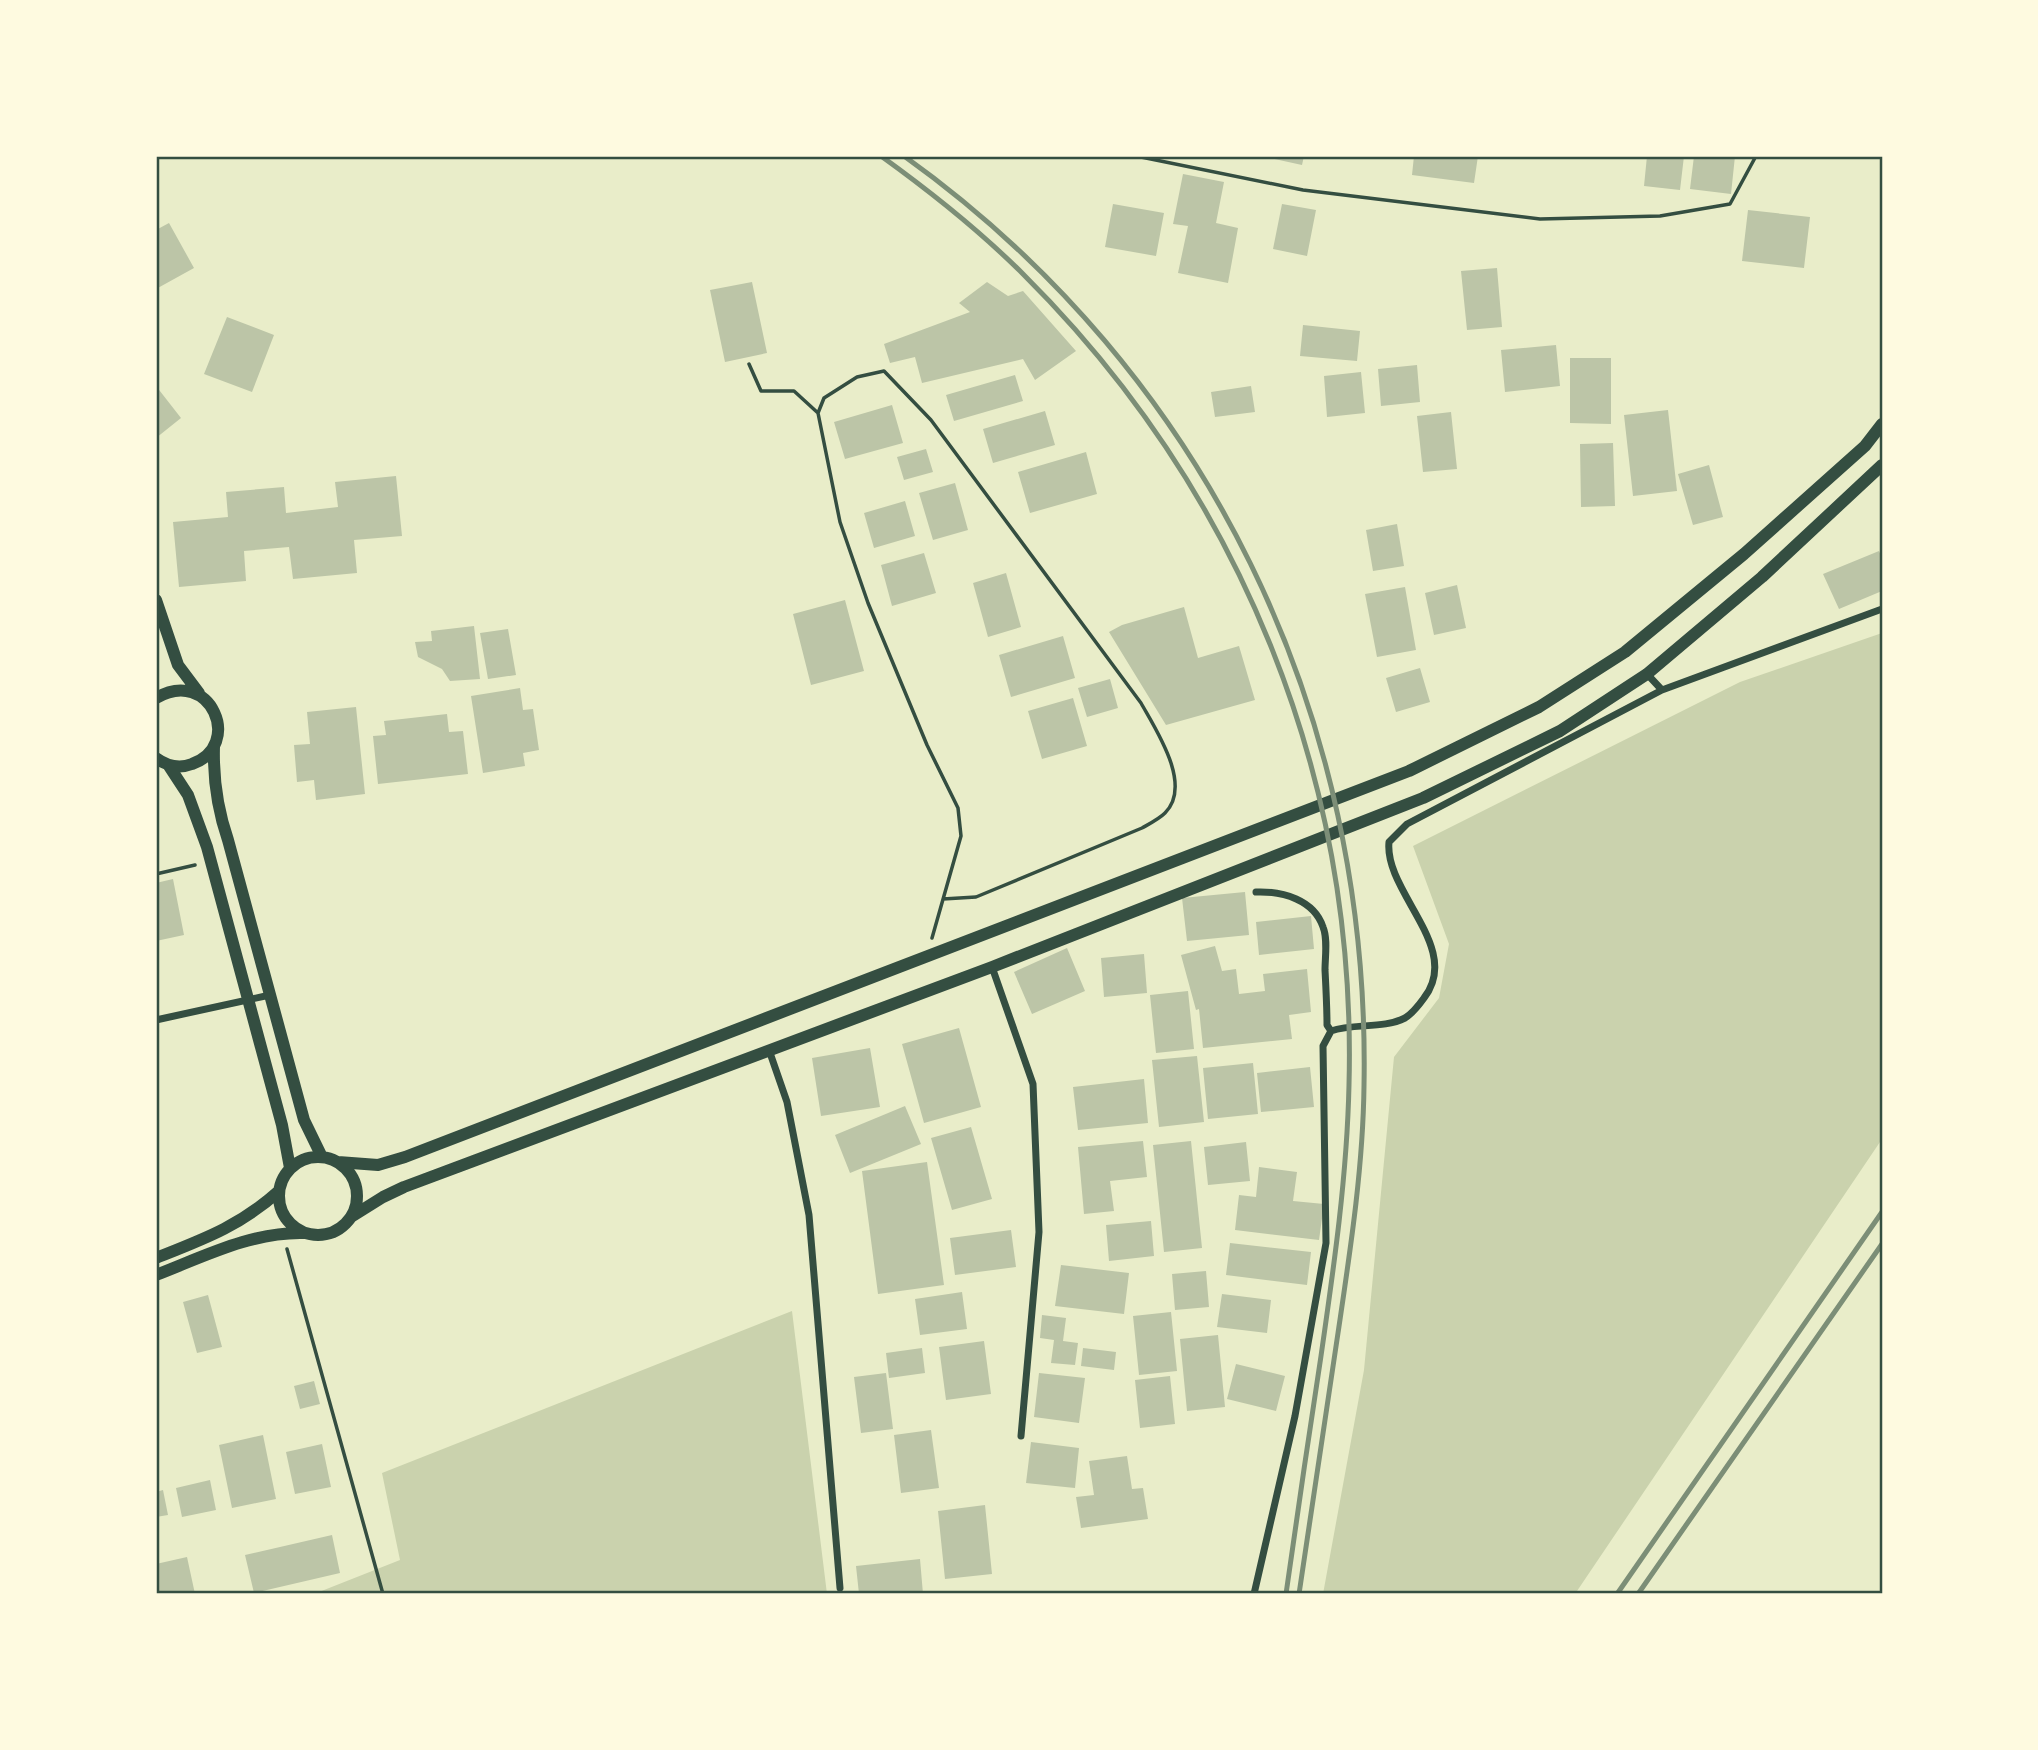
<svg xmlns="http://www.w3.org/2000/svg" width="2038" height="1750" viewBox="0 0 2038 1750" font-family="Barlow,sans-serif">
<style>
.green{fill:#cad2ad}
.building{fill:#bcc5a7}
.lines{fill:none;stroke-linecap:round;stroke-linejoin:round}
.path{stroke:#344e41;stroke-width:3.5}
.minor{stroke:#344e41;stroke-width:7}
.tertiary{stroke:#344e41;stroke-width:12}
.rail{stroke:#7c8e77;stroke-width:5}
.neatline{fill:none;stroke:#344e41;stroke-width:2.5}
</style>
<rect width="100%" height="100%" fill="#e9edc9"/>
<path class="green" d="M1882,633v506l-307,455h-252l41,-224 30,-313 45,-59 10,-54 -36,-98 327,-164z
M792,1311l35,283h-508v-2l81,-32 -18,-87z"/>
<path class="building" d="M1261,156h43l-2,9z
M1414,156h64l-4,27 -62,-8z
M1647,156h37l-4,34 -36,-4z
M1694,156h41l-4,38 -41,-5z
M1183,174l41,8 -8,41 22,5 -10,55 -50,-10 10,-47 -15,-2z
M1113,204l51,9 -8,43 -51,-9z
M1282,204l34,6 -9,46 -34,-7z
M1748,210l62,7 -6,51 -62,-7z
M169,223l25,45 -38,21v-59z
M1497,268l5,59 -35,3 -6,-59z
M752,282l15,71 -42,9 -15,-72z
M987,282l21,14 15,-5 53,60 -41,29 -12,-21 -101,24 -7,-26 -25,6 -6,-19 86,-32 -11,-9z
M227,317l47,18 -22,57 -48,-18z
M1303,325l57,6 -3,30 -57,-5z
M1556,345l4,41 -55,6 -4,-42z
M1570,358h41v66l-41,-1z
M1417,365l3,37 -39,4 -3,-37z
M1361,372l4,41 -38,4 -3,-41z
M1015,375l8,26 -69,20 -8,-26z
M156,386l25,32 -25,20z
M1251,386l4,26 -40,5 -4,-25z
M892,405l11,38 -58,16 -11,-37z
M1668,410l9,81 -44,5 -9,-81z
M1045,411l10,34 -62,18 -10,-34z
M1451,412l6,57 -34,3 -6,-56z
M1613,443l2,63 -34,1 -1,-63z
M926,449l7,23 -29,8 -7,-23z
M1086,452l11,42 -67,19 -12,-41z
M1709,465l14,52 -30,8 -15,-51z
M396,476l6,60 -48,4 3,33 -64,6 -4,-32 -45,4 2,30 -67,6 -6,-65 55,-5 -2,-25 58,-5 2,26 52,-6 -3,-25z
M955,483l13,47 -35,10 -14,-47z
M905,501l10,35 -41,12 -10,-35z
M1397,524l7,42 -31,5 -7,-41z
M1879,551l3,7v33l-43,18 -16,-35z
M924,553l12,40 -44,13 -11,-41z
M1006,573l15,54 -33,10 -15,-54z
M1457,585l9,43 -32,7 -9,-42z
M1405,587l11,63 -39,7 -12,-63z
M845,600l19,71 -53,14 -18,-71z
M1184,607l14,51 41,-12 16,54 -89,25 -57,-93 13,-7z
M474,626l6,53 -30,2 -8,-12 -24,-12 -3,-15 17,-1 -1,-10z
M508,629l8,46 -28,4 -8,-46z
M1063,636l12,42 -64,19 -12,-42z
M1420,668l10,34 -34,10 -10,-34z
M1110,679l8,29 -31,9 -9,-29z
M520,688l3,22 10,-1 6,41 -16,3 2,13 -42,7 -12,-77z
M1073,698l14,48 -45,13 -14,-48z
M356,707l9,87 -49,6 -2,-20 -17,2 -3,-37 16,-1 -3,-32z
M447,714l2,18 14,-1 5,43 -90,10 -5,-48 13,-1 -2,-14z
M173,879l11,56 -28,6v-58z
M1245,892l4,43 -62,6 -5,-43z
M1311,916l3,33 -55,6 -3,-33z
M1215,946l7,25 14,-2 3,25 26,-3 -2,-17 44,-5 4,43 -22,3 3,24 -89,9 -4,-39 -3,1 -15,-55z
M1067,948l18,43 -53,23 -18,-42z
M1144,954l3,39 -43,4 -3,-39z
M1188,991l6,58 -38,4 -6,-58z
M959,1028l22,79 -57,16 -22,-79z
M870,1048l10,59 -59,9 -9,-58z
M1197,1056l7,66 -45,5 -7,-67z
M1253,1063l5,51 -50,5 -5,-51z
M1310,1067l4,40 -53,5 -4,-39z
M1144,1079l4,44 -70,7 -5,-43z
M905,1106l16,38 -71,29 -15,-38z
M971,1127l21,72 -40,11 -21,-72z
M1143,1141l4,36 -37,4 4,30 -30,3 -6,-67z
M1191,1141l11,107 -38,4 -11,-107z
M1246,1142l4,39 -42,4 -4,-38z
M927,1162l17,123 -66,9 -16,-123z
M1259,1167l38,5 -4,29 31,3 -5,36 -84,-10 4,-35 17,2z
M1151,1221l3,35 -45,5 -3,-36z
M1011,1230l5,37 -61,8 -5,-37z
M1230,1243l81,9 -4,33 -81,-10z
M1061,1265l68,8 -5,41 -69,-8z
M1206,1271l3,36 -34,3 -3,-36z
M962,1292l5,37 -47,6 -5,-36z
M1222,1294l49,6 -4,33 -50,-6z
M208,1295l14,52 -25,6 -14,-51z
M1171,1312l6,59 -38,4 -6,-59z
M1042,1315l24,3 -3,23 15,2 -3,22 -24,-2 3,-23 -14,-2z
M1218,1335l7,72 -38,4 -7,-72z
M984,1341l7,53 -45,6 -7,-53z
M922,1348l3,25 -36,5 -3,-25z
M1083,1348l33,4 -2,18 -33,-4z
M1236,1364l49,12 -9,35 -49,-12z
M886,1373l7,56 -32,4 -7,-56z
M1039,1373l46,5 -6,45 -45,-6z
M1170,1376l5,48 -35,4 -5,-48z
M314,1381l6,23 -20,5 -6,-23z
M931,1430l8,58 -38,5 -7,-58z
M263,1435l13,64 -44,9 -13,-63z
M1031,1442l48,6 -4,40 -49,-5z
M322,1444l9,43 -36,7 -9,-42z
M1127,1456l5,33 11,-1 5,31 -67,9 -5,-31 18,-2 -5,-34z
M210,1480l6,30 -34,7 -6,-29z
M163,1490l5,25 -12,2v-25z
M985,1505l7,69 -47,5 -7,-68z
M332,1535l8,38 -86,20 -9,-38z
M187,1557l8,37h-39v-30z
M920,1559l3,35h-64l-3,-28z"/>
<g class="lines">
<path class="path" d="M1141,157l162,33 237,29 120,-3 70,-12 26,-48
M749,364l12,27h33l24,22 22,109 28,81 59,142 31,63 3,28 -29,102
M818,413l6,-15 33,-21 27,-6 47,49 210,283c15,27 52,82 24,110 -6,6 -16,11 -23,15l-166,69 -33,2
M156,874l39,-9
M287,1249l96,345"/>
<path class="minor" d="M1647,674l15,16 220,-81
M1256,892c27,-1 58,8 67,35 5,12 2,30 2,43 1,19 2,37 2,55l4,6
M992,967l41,117 6,148 -18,204
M156,1020l114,-25
M769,1050l18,52 22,113 31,373
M1254,1594l41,-178 31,-173 -3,-197 8,-15c23,-8 52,-2 74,-13 8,-5 14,-13 19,-20 39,-50 -40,-106 -35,-156l18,-18 255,-134"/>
<path class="tertiary" d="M156,600l22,65 21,28
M156,698c55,-32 88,48 36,66 -13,5 -25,2 -36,-6
M214,746c-1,34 3,62 14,94l76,280 18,37
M169,766l19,29 19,52 75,278 8,43
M279 1196a39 39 0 1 1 78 0a39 39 0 1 1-78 0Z
M338,1162l40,3 27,-8 1004,-386 130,-64 86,-55 119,-98 121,-108 17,-22
M351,1217l32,-20 21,-10 588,-220 431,-169 137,-67 87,-57 115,-97 120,-112
M156,1258c48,-19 84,-32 123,-67
M156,1275c47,-18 95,-43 147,-42"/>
<path class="rail" d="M881,156c50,36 98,74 142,118 217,216 334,503 326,811 -2,91 -15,181 -28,271 -12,79 -24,159 -35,238
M904,156c303,217 467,559 460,930 -1,83 -14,166 -26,247 -13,87 -26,174 -39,261
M1617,1594l265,-382
M1638,1594l244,-350"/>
</g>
<rect width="2038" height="1750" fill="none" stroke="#fefae0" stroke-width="315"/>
<rect x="158" y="158" width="1723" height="1434" class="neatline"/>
</svg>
